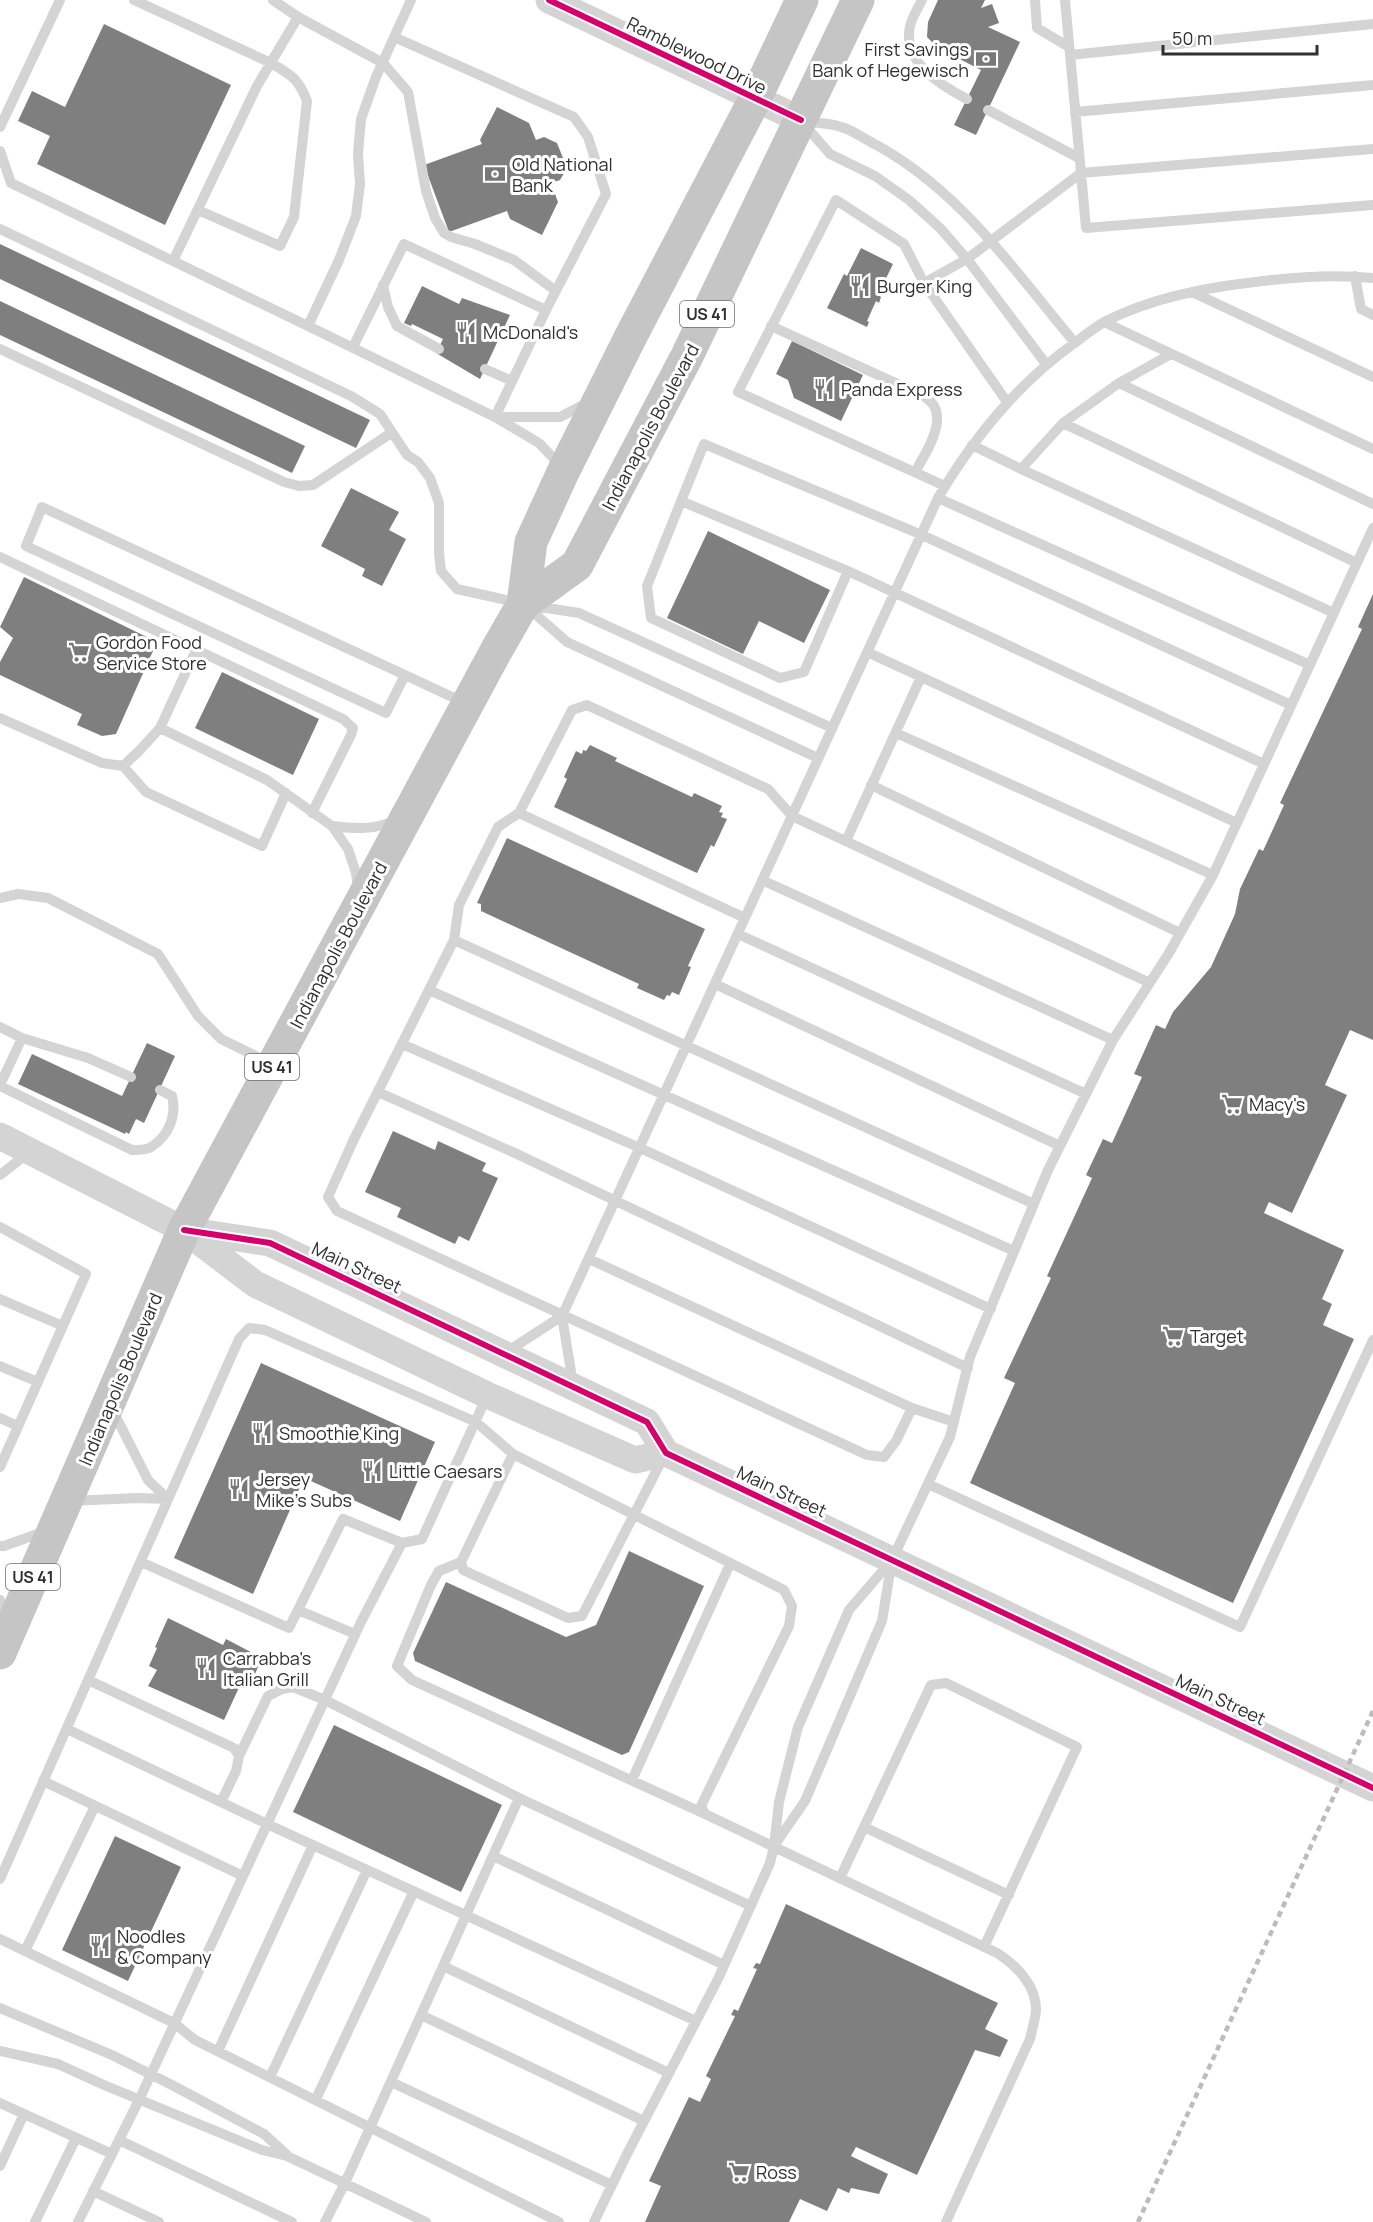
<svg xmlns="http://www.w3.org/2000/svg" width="1373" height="2222" viewBox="0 0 1373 2222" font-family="Manrope,sans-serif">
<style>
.building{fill:#7f7f7f}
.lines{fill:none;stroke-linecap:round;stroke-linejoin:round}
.service{stroke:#d4d4d4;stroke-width:10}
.tertiary{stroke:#d4d4d4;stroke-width:27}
.trunk{stroke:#c5c5c5;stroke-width:33}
.rail{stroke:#bcbcbc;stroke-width:4.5;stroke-dasharray:6 4.5;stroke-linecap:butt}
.cycleway-casing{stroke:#fff;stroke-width:10}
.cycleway{stroke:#d6006c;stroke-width:6}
.labels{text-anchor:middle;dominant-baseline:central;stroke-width:6;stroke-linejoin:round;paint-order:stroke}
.shield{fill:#fff;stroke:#6e6e6e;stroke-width:1.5}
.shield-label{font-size:16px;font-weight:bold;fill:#303030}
.poi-label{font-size:18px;fill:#303030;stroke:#fff;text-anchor:start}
.street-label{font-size:18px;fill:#303030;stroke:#fff}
</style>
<rect width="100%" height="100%" fill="#fff"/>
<path class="building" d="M938,0h47l-4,8 11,-4 7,19 -11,4 32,15 -44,93 -22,-10 27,-55 -43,-22 -11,-11 1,-15z
M104,24l127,61 -66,140 -128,-61 13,-28 -32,-15 14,-30 33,16z
M497,107l32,16 7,17 8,-3 13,6 10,25 -7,12 -9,3 7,19 -16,33 -32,-16 -3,-8 -58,21 -25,-67 58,-21 -2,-4z
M0,244l370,176 -14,28 -356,-169z
M861,248l32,16 -15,31 3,2 -2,6 -3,-2 -9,20 2,1 -2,5 -40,-19 17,-34 3,2z
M422,286l37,18 3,-6 48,17 -30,64 -44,-26 7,-14 -31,-15 -1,2 -7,-3z
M0,301l305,145 -13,27 -292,-138z
M792,341l71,34 -22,46 -47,-23 -6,-18 -12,-6z
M351,488l48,24 -10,18 17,9 -24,47 -20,-10 3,-7 -44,-23z
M708,531l122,59 -26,53 -45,-22 -16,33 -76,-36z
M24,577l133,65 -41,92 -14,2 -25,-11 5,-11 -82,-39v-13l13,-24 -13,-11z
M1373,594v446l-23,-10 -25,55 22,10 -55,118 -23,-11 -5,11 80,37 -22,49 10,5 -9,21 31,14 -121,264 -263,-120 45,-100 -11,-5 47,-100 -4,-2 45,-98 -6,-3 17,-36 9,4 30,-66 -8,-3 22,-49 9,4 8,-17 38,-45 24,-53 5,-25 19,-40 4,2 21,-46 -4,-2 82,-174 -4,-2z
M222,672l97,47 -26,56 -98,-47z
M590,745l27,13 -2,3 77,36 2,-4 28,13 -3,6 4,1 -2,4 6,2 -13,28 -3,-2 -14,28 -143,-66 13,-28 -3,-2 12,-26 6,3 1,-4 3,1z
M507,838l198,91 -17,37 3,1 -12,28 -7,-3 -2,4 -3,-1 -3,5 -27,-12 2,-4 -158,-73v-7l-4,-1z
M147,1043l28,13 -31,67 -8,-4 -7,15 -3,-2 -1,2 -107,-50 14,-30 90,42z
M393,1131l42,19 3,-9 48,22 -4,8 16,7 -29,63 -10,-5 -4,8 -58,-27 4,-9 -36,-16z
M261,1363l174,79 -35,79 -96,-43 -51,116 -79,-36z
M629,1551l75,35 -75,166 -7,3 -207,-94 -2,-8 33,-71 120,55 30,-12z
M168,1618l55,27 3,-6 36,19 -11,25 -8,-4 -19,41 -76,-34 9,-16 -8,-4 8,-18 -2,-1z
M334,1725l168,80 -41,87 -168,-80z
M115,1836l66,31 -53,114 -66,-31z
M786,1904l212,99 -13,26 23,11 -8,17 -25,-7 -58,125 -61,-28 -5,9 37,18 -9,20 -28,-6 -2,5 -11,-5 -11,23 -27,-12 -11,23h-144l16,-36 -12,-5 40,-84 11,5 11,-23 -5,-3 29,-60 -4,-1 3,-6 4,2 19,-42 -4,-1 3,-5 4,1z"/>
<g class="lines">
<path class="service" d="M134,0l137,63c20,12 27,15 36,38l-13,116 -14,29 -82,-36
M273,0l25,17 85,46 25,29 18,99 9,27 9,15 7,4 24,7 39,16 42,31
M411,0l-35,77 -15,42 -3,35 2,30 -4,32 -17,44 -31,66 187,91 44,26 23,24
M922,0c-4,8 -10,17 -12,26 -8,36 30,59 57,73
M1035,0l2,28 32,19
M394,37l180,80 14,20 18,57 -60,116 -51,107
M1070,55l303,-31
M988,110l91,48
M1075,112l298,-27
M804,121c12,2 25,2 37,6 9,2 19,9 28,14 88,45 144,128 206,202
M803,123l27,31 45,22 34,24 31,28 27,31 79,105
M0,127l60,-127
M1373,149l-292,24 5,55 287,-23
M0,151l11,32 297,143
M0,229l351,167 29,18 27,41 11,7 12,16 9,25v50l2,18 16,18 62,14
M173,261l84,-175 41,-69
M1355,276l6,33 12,6
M924,283l43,-24 114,-86 -16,-173
M383,285l5,22 9,19 42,23
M1192,292l181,85
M1104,322l269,127
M771,326l153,70c3,3 8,6 10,10 11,19 -10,50 -19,66
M353,347l51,-103 142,66
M0,349l284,133 15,4 14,-1 78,-52
M485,369l27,12
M1119,383l254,121
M498,417h62l27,-14
M1063,423l294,140
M972,445l49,24 42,-46 56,-40 52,-29
M1021,469l313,144
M945,486l-207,-94 98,-192 68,44 20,39 83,119
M938,498l372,167
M681,501l167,70
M0,557l343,162 10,9 -2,7 -39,78
M526,606l41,36 251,116
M534,606l45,7 253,115
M867,652l370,171
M405,675l-363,-168 -16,39 360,167 19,-38 60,28
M0,718l102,45 21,3 16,-15 21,-23 107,52 65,46 16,23 8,24 2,16
M160,728l36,-78
M896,733l317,142
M1264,764l-416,-193 -44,101 -24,6 -129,-60 -4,-32 57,-142 218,91 369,170
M123,766l23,26 116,54 24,-53
M871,785l309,148
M519,813l226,105
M332,826c24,3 42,4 65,-6
M846,841l75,-164
M762,880l351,160
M0,898l18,-4 30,4 110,56 40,62 23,23 49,24
M738,934l348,160
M454,940l580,264
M715,984l345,162
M429,990l585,261
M0,1027l22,11 66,20 43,19
M402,1044l238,104 351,161
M0,1085l22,-47
M0,1086l132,64c6,0 15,0 19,-3 18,-11 26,-32 21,-51l-12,-6
M378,1092l139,62 451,214
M0,1175l28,-22
M0,1227l86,47 -86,193
M589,1259l323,149
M0,1299l63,27
M562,1316l11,68
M505,1353l57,-37 376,-818c36,-61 80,-115 138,-156 9,-7 19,-15 30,-21 46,-23 97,-33 149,-39 38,-5 79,-8 118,-4
M0,1366l38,16
M112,1409l36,71 20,19
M0,1418l18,8
M954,1422l-42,-14 -16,33 -12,16 -17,-2 -530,-244 -9,-14 26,-58 100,-199 5,-35 39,-78 21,-14 53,-103 15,-5 181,84 24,27 358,167
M513,1454l-52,108 2,8 105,48 14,-2 82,-160
M928,1484l312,143 133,-287
M70,1501l68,-3 30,1
M0,1546h4l42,-15
M141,1562l148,66 54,-109 59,24
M461,1562l-22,9 -8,14 -34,81 15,14 293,134
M0,1600l8,19
M298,1610l57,24
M88,1680l146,68 5,8 -3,15 -15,31
M67,1729l200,95 429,197
M239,1756l29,-60 14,-7 11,-2 32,13 194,98 -174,385 -20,39
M632,1780l98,-216
M43,1781l200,95
M519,1798l232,108
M864,1827l145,68
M776,1843l29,-42 77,-180 10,-61
M493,1856l231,109
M840,1878l91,-193 15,-2 131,64 -93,200
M0,1879l239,-540 10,-11 16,2 211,92 37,32 271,136 8,16 -3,20 -88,180 4,8 292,139c19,12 40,33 39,58 -1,9 -4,19 -6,28l-84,183
M0,1939l174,84 21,17 364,182
M25,1951l70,-145
M443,1966l226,107
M0,2008l112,47 60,30 92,49 23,21
M421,2015l223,106
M0,2051l58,13 46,21 158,65 25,6 139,66
M218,2051l95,-206
M270,2077l97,-207
M391,2082l221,103
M316,2099l98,-208
M0,2103l112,51
M119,2140l173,82
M0,2166l24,-52
M93,2191l66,31
M35,2222l41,-84
M78,2222l61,-122 222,-478 41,-79 20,-4 65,-143
M594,2222l33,-68 91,-175 52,-116 4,-17 5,-44 19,-75 51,-117 43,-50 58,-123 20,-80 78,-187 65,-130 56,-87 44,-78 160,-347"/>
<path class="tertiary" d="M549,0l252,120
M0,1136l184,94 71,54 232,111 148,65 31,-7
M184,1230l86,13 377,179 19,31 707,335"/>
<path class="trunk" d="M523,604l54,-39 110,-209 171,-356
M0,1653l184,-423 312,-579 27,-47 8,-62 33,-72 68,-136 123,-235 47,-99"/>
<path class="rail" d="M1138,2222l235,-511"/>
<defs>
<path id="cycleway" d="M549,0l252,120
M184,1230l86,13 377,179 19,31 707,335"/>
</defs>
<use href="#cycleway" class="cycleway-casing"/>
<use href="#cycleway" class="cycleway"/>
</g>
<defs>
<symbol id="bank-bare" viewBox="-9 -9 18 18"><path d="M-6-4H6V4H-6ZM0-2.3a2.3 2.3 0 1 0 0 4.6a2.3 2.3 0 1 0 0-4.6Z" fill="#787878" stroke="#fff" stroke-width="2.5" paint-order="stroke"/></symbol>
<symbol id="restaurant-bare" viewBox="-9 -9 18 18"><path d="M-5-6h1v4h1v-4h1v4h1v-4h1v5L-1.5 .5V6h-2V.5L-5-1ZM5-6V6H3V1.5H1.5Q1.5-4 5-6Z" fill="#787878" stroke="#fff" stroke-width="2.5" paint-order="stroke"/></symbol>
<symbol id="supermarket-bare" viewBox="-9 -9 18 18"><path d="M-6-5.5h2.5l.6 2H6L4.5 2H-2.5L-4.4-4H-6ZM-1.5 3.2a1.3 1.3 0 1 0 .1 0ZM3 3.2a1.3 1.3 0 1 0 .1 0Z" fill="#787878" stroke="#fff" stroke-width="2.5" paint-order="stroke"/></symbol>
</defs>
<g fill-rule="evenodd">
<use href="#bank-bare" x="971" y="44" width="30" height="30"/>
<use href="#bank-bare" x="480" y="159" width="30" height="30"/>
<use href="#restaurant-bare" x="845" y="271" width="30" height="30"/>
<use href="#restaurant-bare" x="451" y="317" width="30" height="30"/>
<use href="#restaurant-bare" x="809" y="374" width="30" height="30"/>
<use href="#supermarket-bare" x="64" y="637" width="30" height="30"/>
<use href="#supermarket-bare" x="1217" y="1089" width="30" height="30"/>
<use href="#supermarket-bare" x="1158" y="1321" width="30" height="30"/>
<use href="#restaurant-bare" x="247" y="1418" width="30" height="30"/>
<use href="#restaurant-bare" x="357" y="1456" width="30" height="30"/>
<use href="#restaurant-bare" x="224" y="1474" width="30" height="30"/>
<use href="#restaurant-bare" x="191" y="1653" width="30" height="30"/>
<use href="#restaurant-bare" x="85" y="1931" width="30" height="30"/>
<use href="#supermarket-bare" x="724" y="2157" width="30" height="30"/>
</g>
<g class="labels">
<g class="shield">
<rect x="680" y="301" width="54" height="26" rx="4.5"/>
<rect x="245" y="1054" width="54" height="26" rx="4.5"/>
<rect x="6" y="1564" width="54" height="26" rx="4.5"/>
</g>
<g class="shield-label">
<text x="707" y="314">US 41</text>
<text x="272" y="1067">US 41</text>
<text x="33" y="1577">US 41</text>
</g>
<g class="poi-label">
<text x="969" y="49" text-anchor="end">First Savings<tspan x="969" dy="21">Bank of Hegewisch</tspan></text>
<text x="512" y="164">Old National<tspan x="512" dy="21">Bank</tspan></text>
<text x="877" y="286">Burger King</text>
<text x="483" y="332">McDonald's</text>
<text x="841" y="389">Panda Express</text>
<text x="96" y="642">Gordon Food<tspan x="96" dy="21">Service Store</tspan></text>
<text x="1249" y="1104">Macy's</text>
<text x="1190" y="1336">Target</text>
<text x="279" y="1433">Smoothie King</text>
<text x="389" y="1471">Little Caesars</text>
<text x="256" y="1479">Jersey<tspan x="256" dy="21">Mike's Subs</tspan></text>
<text x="223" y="1658">Carrabba's<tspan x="223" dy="21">Italian Grill</tspan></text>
<text x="117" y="1936">Noodles<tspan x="117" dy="21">&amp; Company</tspan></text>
<text x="756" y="2172">Ross</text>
</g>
<g class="street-label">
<text transform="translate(697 55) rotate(26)">Ramblewood Drive</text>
<text transform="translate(650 427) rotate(-62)">Indianapolis Boulevard</text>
<text transform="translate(338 945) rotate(-62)">Indianapolis Boulevard</text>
<text transform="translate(357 1267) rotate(25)">Main Street</text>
<text transform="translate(120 1379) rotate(-67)">Indianapolis Boulevard</text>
<text transform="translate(782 1491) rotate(25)">Main Street</text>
<text transform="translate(1221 1699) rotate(25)">Main Street</text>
</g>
</g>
<path d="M1163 45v9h154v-9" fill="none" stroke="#303030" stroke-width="3"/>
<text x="1172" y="45" font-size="18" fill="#303030" stroke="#ffffff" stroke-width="4.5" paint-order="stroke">50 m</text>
</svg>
